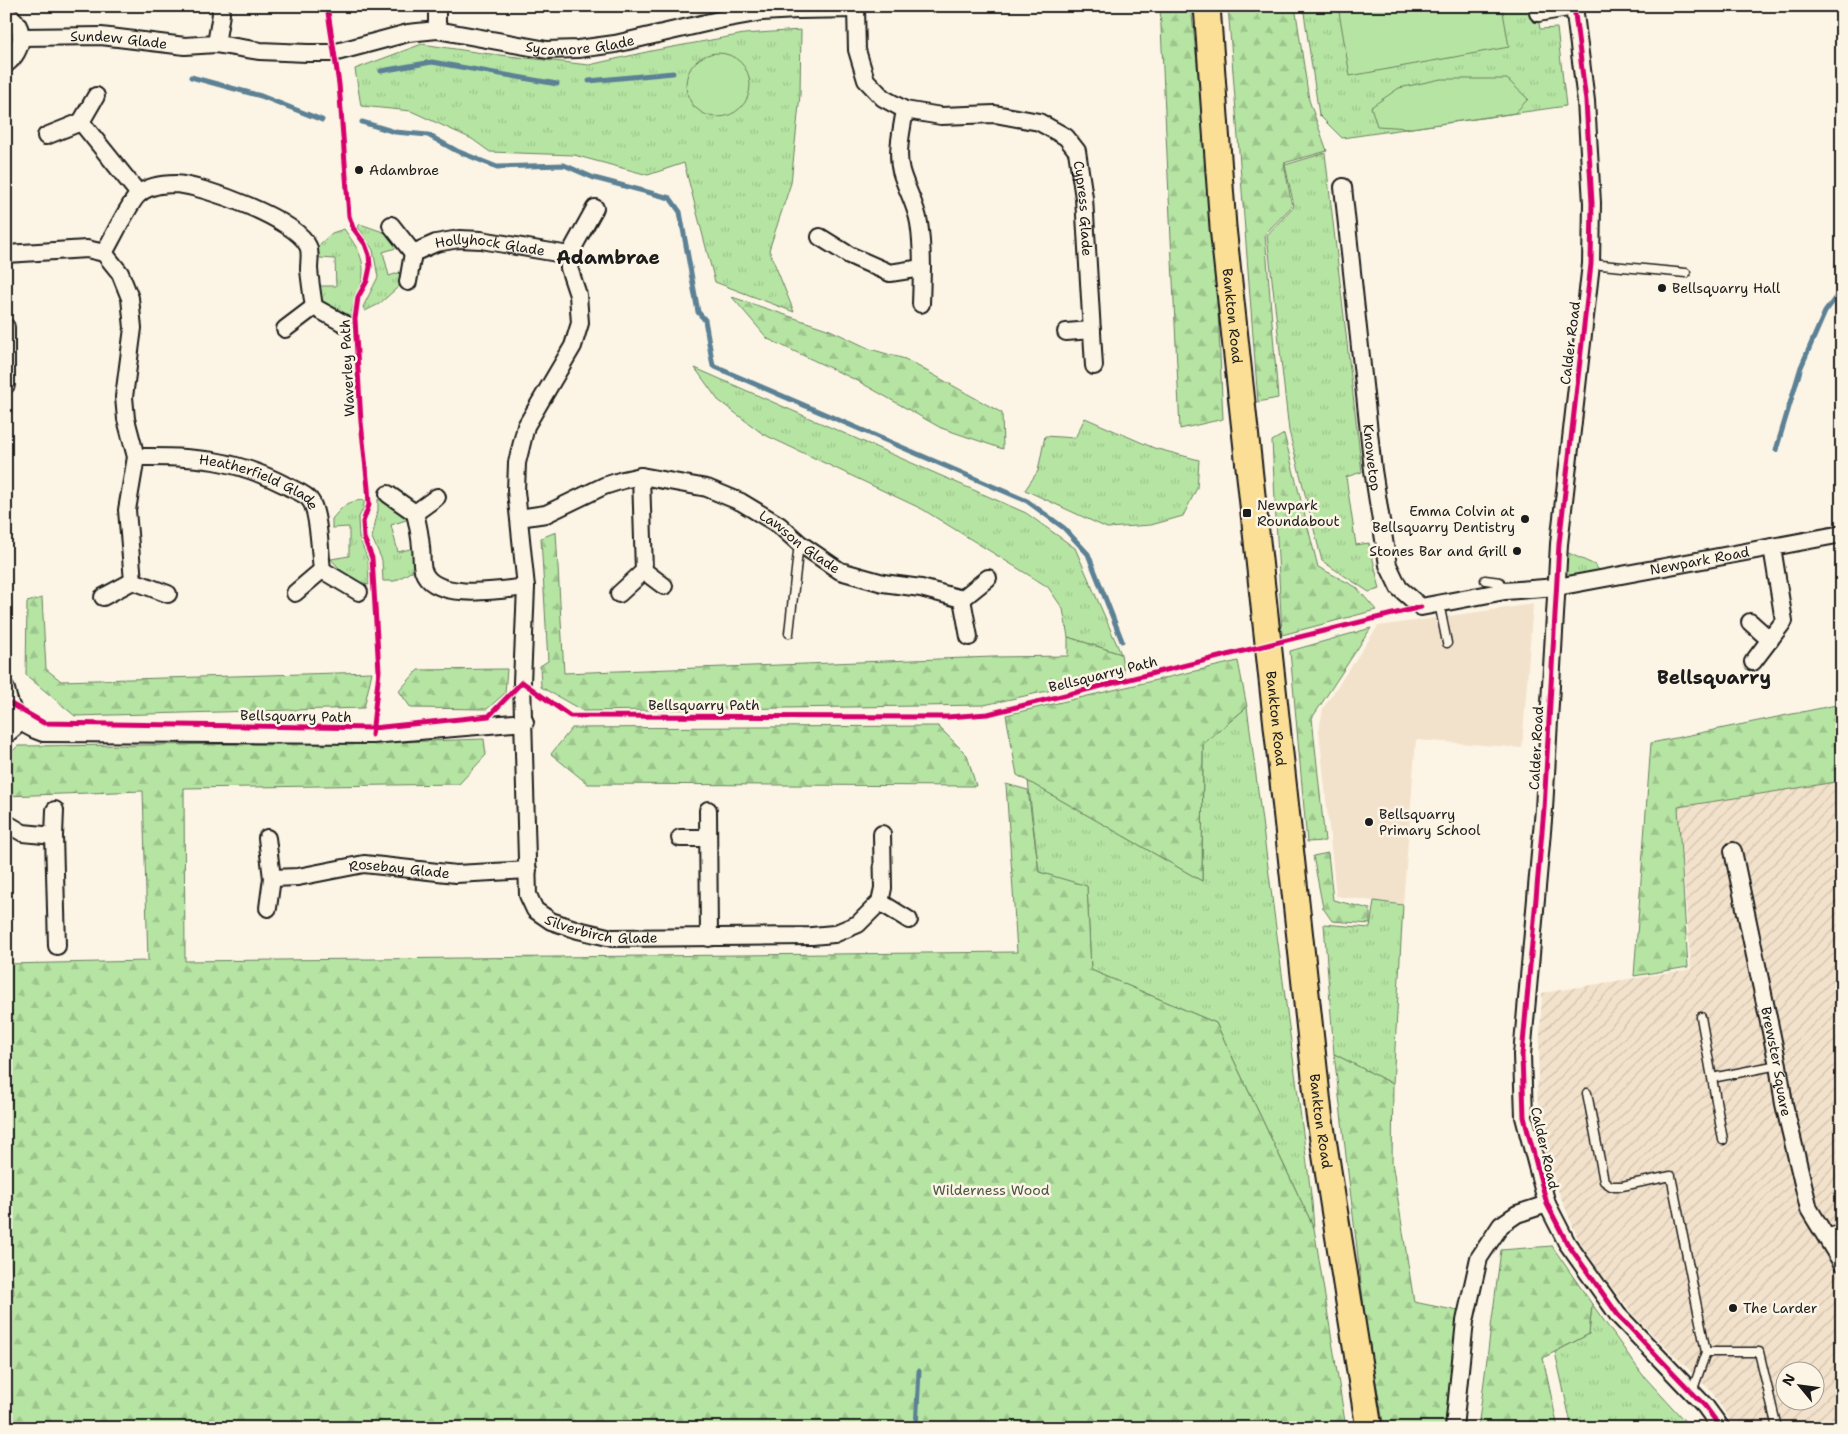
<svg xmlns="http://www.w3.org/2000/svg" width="1848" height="1434" viewBox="0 0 1848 1434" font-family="'Shantell Sans',sans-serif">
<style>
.built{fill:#f3e2cb}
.industrial{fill:url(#industrial-furrows);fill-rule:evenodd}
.grass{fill:url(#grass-tufts);stroke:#698060}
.forest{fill:url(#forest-firs);stroke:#698060}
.park{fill:#b6e5a3;stroke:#698060}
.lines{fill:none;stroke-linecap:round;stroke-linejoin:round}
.stream{stroke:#5b8195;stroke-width:5}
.service-casing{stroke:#1c1c1c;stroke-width:11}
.minor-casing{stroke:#1c1c1c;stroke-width:20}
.primary-casing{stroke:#1c1c1c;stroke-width:29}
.service{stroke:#fcf5e5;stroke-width:8}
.minor{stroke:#fcf5e5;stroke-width:16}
.primary{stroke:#fbdf96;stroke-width:25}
.cycleway-casing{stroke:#fcf5e5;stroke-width:8}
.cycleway{stroke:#d6006c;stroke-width:5}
.poi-dot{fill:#1c1c1c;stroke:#fcf5e5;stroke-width:2}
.labels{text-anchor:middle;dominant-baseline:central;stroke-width:5;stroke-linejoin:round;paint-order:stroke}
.street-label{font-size:14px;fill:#1c1c1c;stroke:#fcf5e5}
.poi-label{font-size:14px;fill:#1c1c1c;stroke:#fcf5e5;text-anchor:start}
.park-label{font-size:14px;fill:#4a5844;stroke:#fcf5e5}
.district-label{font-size:19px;font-weight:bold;fill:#1c1c1c;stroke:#fcf5e5}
</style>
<defs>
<pattern id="industrial-furrows" width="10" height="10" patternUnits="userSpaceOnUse" patternTransform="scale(1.25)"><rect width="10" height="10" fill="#f3e2cb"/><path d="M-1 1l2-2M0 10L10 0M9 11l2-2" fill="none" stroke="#d0c1ae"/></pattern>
<pattern id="grass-tufts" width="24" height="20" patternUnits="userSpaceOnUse" patternTransform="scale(1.25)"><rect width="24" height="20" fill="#b6e5a3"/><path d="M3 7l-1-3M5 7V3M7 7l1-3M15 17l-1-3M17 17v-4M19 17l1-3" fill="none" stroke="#9cc48c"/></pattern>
<pattern id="forest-firs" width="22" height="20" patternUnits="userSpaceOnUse" patternTransform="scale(1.25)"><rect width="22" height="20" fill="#b6e5a3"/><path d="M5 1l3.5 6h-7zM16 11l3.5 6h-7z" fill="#9cc48c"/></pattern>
</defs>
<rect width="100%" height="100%" fill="#fcf5e5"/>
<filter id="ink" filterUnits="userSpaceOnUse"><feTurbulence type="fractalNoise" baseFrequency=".02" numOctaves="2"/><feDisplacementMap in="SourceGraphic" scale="10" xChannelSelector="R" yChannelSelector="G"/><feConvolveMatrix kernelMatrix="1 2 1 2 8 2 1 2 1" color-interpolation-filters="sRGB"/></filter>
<g filter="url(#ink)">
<path class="built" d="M1533,604l-11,144 -106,-8 -13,165 -67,-9 -17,-165 4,-23 55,-82z"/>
<path class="industrial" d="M1842,781v647h-107l-24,-37 -73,-71 -32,-40 -27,-39 -20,-48 -17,-50 -5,-50 5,-100 149,-24 -13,-162zM1786,1372h30v30h-30z"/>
<path class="grass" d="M1303,6h233l4,23 17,-1 9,78 -224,32 -23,-23z
M801,30l-1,65 -9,88 -22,67 25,62 -79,-30 -31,-119 -36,12 -74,-20 -84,-3 -18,-13 -61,-28 -50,-5 -6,-37 67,-25 60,9 107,12 62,-14 93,-17z
M1325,153l37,319 -16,5 10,68 13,-2 11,46 -11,3 -47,-31 -33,-130 -22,-196 27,-29 -9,-41z
M360,224l26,9 13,14 -16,5 6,24 15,-5 1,10 -26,23 -14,7 -2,-4 15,-30 -5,-27 -15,-23z
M344,229c12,17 24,32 17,55 -4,13 -9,19 -10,34l-11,-2 -18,-16 -3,-14h17l-1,-27 -15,-1 -3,-11 15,-14z
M695,368l331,145 49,35 46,106 -53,-17 -5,-28 -15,-22 -126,-78 -159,-75 -45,-34z
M1085,418l69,30 45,12 -2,28 -14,28 -32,9 -44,3 -82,-38 13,-19 7,-35 30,2z
M378,499l16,7 15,13 -18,6 7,27 20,-5 -4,23 -19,11h-12l-1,-21 -10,-22 6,-28z
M364,500v7l-6,12 1,18 9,23 1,25c-17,-2 -27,-13 -38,-26l18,-3v-29l-17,1v-9c11,-13 15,-18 32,-19z
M1564,551l31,14 6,8 -38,5z
M1247,707l65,495 2,26 -98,-205 -125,-53 -4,-83 -48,-15 -11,-91 174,100 1,-137z
M1374,901l29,4 -10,179 -59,-30 -10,-130 46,4z
M1592,1304l50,70 49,54h-119l-17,-76 34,-18z"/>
<path class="forest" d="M1160,6h31l23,220 9,193 -43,10z
M1228,6h67l14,94 18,51 -43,12 8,43 -27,28 13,164 -20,4z
M732,297l98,33 40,19 35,10 97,54 1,36 -62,-21 -83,-47 -90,-42z
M1284,434l34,133 38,20 20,23 -94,25 -10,-194z
M556,532l8,141 429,-16 75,-1v-19l53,17 3,20 -140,31 -401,6 -42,-24 -1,-21 8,-5 -7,-123z
M42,598l4,71 15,12 311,-9 -8,36 -289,8 -49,-41 1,-73z
M1371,628l-59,90 13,123 -18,1 -17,-191z
M1238,661l9,46 -44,37 -1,137 -185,-106 -11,-60z
M507,669l-2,24 -18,16 -76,-1 -12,-17 19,-21z
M1841,704l1,77 -164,26 10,160 -54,9 17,-233z
M938,726l29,29 9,31 -388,-2 -37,-30 21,-26z
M484,739l2,16 -27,29 -275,4 1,173 832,-9 -11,-168 22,6 11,82 48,14 4,84 125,53 98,205 32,200h-1340v-130l8,-4 -8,-69v-261l142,-3 -5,-170 -137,5v-39l12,-11 355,-3z
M1328,853l5,47 37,9v15l-38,-3 -9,-13 -10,-52z
M1334,1054l59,30 -1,78 22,140 49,10 -16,116h-63l-18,-103z
M1552,1246l40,58 -3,30 -46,24 15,70h-80l23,-178z"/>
<path class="park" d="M1338,6h164l7,41 -159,29z
M686 85a32 32 0 1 1 64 0a32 32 0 1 1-64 0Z
M1441,79h66l21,20 -13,14 -104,15 -34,-2 -6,-19 28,-19z"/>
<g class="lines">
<path class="stream" d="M381,71l51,-9 125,22
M191,77l70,19 61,24
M589,81l84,-8
M362,122l33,10 33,3 29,16 40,16 67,-2 30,13 76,20 10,14 18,100 7,8 8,46 314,135 37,27 24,26 34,87
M1776,450l25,-83 24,-55 17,-23
M916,1428l3,-57"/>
<defs>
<path id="service" d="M1591,264l95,9
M1485,580l15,2 5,9
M1439,603l8,40
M789,633l10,-90
M1701,1017l11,61
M1587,1093l17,88 7,5h11l49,-10 35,176 -14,40
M1723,1140l-11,-62 66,-13
M1824,1234l18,-5
M1706,1352h53l18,76"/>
<g id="minor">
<path d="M437,6v24"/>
<path d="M1574,6l12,95 6,102 -1,61 -32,280 -15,265 -22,246 2,62 23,87 20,39 51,72 87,91 16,22"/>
<path id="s1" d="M856,9l1,41 9,30 17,18 22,12 36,6 54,-2 44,8 27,15 11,14 7,47 10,168"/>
<path d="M1538,13l36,-6"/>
<path d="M6,14c22,11 17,38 0,50"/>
<path id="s2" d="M21,37l80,-1 84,10 31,-2 44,7 47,2h26l75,-20 29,-3 110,20 31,-1 37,-5 108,-25 39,-7 35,-2 59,-1v-3"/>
<path d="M216,44l5,-30 -1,-8"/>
<path d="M96,96l-15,26 58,72"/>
<path d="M905,110c-3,18 -9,43 -4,61 5,18 15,33 18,52 4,26 3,54 2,81"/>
<path d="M46,136l35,-14"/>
<path id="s3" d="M1343,187l30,283 15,95 11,23 22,19 84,-16 52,-4 285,-53"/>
<path d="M391,225l22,28"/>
<path d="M820,237l29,18 41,18 32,-5"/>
<path d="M104,253l16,20 10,25 3,30 -9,69 2,22 10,38 -9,53 6,71 35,13"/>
<path d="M6,254l81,-5 17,4c7,-12 27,-53 35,-59 9,-8 25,-10 37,-10 28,2 120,35 132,62 3,6 1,16 1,23 1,12 3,25 5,38l29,16"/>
<path d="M569,255l26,-47"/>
<path id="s4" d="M408,282l5,-29 23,-10 23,-4 22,1 88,15v13l9,27 2,28 -7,23 -47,80 -9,37 -1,28 10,96 -4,95 6,213 7,15 16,11 27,9 34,8 200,-2 22,-2 24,-10 22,-22 3,-14 -1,-54"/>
<path d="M6,327v58"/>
<path d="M285,329l29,-22"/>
<path d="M1066,332l26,-2"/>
<path id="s5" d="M136,457c58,-1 99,2 151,29 7,4 19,8 23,14 9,11 10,54 12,70l-27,23"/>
<path d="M641,476l3,95 20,15"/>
<path d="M388,494l27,19c3,12 5,22 6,34 1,7 0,16 2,23 10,32 78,20 103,17"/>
<path d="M415,513l22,-16"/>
<path id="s6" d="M519,518l27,-4 58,-28 19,-6 18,-4 66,12 34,14 38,23 20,18 41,28 43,12 38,5 41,11 26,-21"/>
<path d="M322,570l37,22"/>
<path d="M619,594l25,-23"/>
<path d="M103,597l30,-16"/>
<path d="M962,599l7,38"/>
<path d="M1750,622l20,18"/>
<path d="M1753,662l31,-41 -12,-74"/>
<path d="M6,689c5,25 13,36 37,44l329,2 153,-13"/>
<path d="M6,735l15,-13"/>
<path d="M708,810l1,128"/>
<path d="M6,823l17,10 31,3 1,-26"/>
<path d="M54,836l3,110"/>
<path id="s7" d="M267,838l5,40 26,-1 66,-13 92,10 72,-4"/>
<path d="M680,838h27"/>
<path id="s8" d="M1733,851l45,214 6,39 25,105 33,54"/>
<path d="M880,902l29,18"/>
<path d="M268,908l4,-30"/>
<path d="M1454,1428l11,-107 14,-63 22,-33 16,-11 30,-10"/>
</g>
<g id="primary">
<path id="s9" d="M1207,6l16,221 96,887 50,314"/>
</g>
</defs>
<use href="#service" class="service-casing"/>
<use href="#minor" class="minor-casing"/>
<use href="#primary" class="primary-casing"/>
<use href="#service" class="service"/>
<use href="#minor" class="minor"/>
<use href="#primary" class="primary"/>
<defs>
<path id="cycleway" d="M327,6l12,78 10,132 4,12 12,16 4,11 1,12 -3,14 -9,16 -3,22 6,103 7,66 1,17 -6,17 1,16 8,20 7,113 -7,64
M1574,6l12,95 6,102 -1,61 -32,280 -15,265 -22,246 2,62 23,87 20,39 51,72 87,91 16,22
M6,705l3,-2 35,20 329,5 116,-12 33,-34 48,34 377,1 41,-3 433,-107"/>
</defs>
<use href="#cycleway" class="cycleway-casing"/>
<use href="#cycleway" class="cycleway"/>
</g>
</g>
<g class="poi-dot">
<circle cx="359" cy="170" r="5"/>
<circle cx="1662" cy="288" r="5"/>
<rect x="1242" y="508" width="10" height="10" rx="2.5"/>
<circle cx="1525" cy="519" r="5"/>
<circle cx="1517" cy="551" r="5"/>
<circle cx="1369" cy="822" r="5"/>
<circle cx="1733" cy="1308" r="5"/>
</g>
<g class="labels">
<g class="street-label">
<text stroke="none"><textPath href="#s2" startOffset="98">Sundew Glade</textPath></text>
<text stroke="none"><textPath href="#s2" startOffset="565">Sycamore Glade</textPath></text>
<text stroke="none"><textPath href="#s1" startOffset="364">Cypress Glade</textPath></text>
<text stroke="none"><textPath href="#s4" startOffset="109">Hollyhock Glade</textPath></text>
<text stroke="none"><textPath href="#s9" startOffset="311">Bankton Road</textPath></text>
<text transform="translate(1570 343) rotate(-83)">Calder Road</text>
<text transform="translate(347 368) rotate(-93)">Waverley Path</text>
<text stroke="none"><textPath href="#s3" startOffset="272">Knowetop</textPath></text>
<text stroke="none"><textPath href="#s5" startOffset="128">Heatherfield Glade</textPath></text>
<text stroke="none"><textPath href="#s6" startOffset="305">Lawson Glade</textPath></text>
<text stroke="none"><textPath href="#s3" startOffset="718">Newpark Road</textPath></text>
<text transform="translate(1103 674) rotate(-14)">Bellsquarry Path</text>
<text x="704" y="705">Bellsquarry Path</text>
<text transform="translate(296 716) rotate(1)">Bellsquarry Path</text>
<text stroke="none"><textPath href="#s9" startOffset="716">Bankton Road</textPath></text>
<text transform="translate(1536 748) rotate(-87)">Calder Road</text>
<text stroke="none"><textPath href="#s7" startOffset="169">Rosebay Glade</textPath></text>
<text stroke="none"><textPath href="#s4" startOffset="934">Silverbirch Glade</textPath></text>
<text stroke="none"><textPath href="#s8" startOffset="215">Brewster Square</textPath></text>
<text stroke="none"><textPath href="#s9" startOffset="1121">Bankton Road</textPath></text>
<text transform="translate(1545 1148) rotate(77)">Calder Road</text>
</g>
<g class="poi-label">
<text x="369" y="170">Adambrae</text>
<text x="1672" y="288">Bellsquarry Hall</text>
<text x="1257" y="505">Newpark<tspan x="1257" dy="16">Roundabout</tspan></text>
<text x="1515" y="511" text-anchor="end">Emma Colvin at<tspan x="1515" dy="16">Bellsquarry Dentistry</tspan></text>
<text x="1507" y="551" text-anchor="end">Stones Bar and Grill</text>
<text x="1379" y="814">Bellsquarry<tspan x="1379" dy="16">Primary School</tspan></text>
<text x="1743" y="1308">The Larder</text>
</g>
<g class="park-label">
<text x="991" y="1190">Wilderness Wood</text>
</g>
<g class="district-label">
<text x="608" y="257">Adambrae</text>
<text x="1714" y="677">Bellsquarry</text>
</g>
</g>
<rect width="1848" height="1434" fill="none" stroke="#fcf5e5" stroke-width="25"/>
<rect x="12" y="12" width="1823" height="1409" fill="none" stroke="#1c1c1c" stroke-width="2" filter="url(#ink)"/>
<g transform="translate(1800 1386) rotate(299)"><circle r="24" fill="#fcf5e5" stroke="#a29e95"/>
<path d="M0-4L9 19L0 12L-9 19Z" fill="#1c1c1c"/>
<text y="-8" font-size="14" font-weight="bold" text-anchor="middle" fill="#1c1c1c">N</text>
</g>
</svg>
